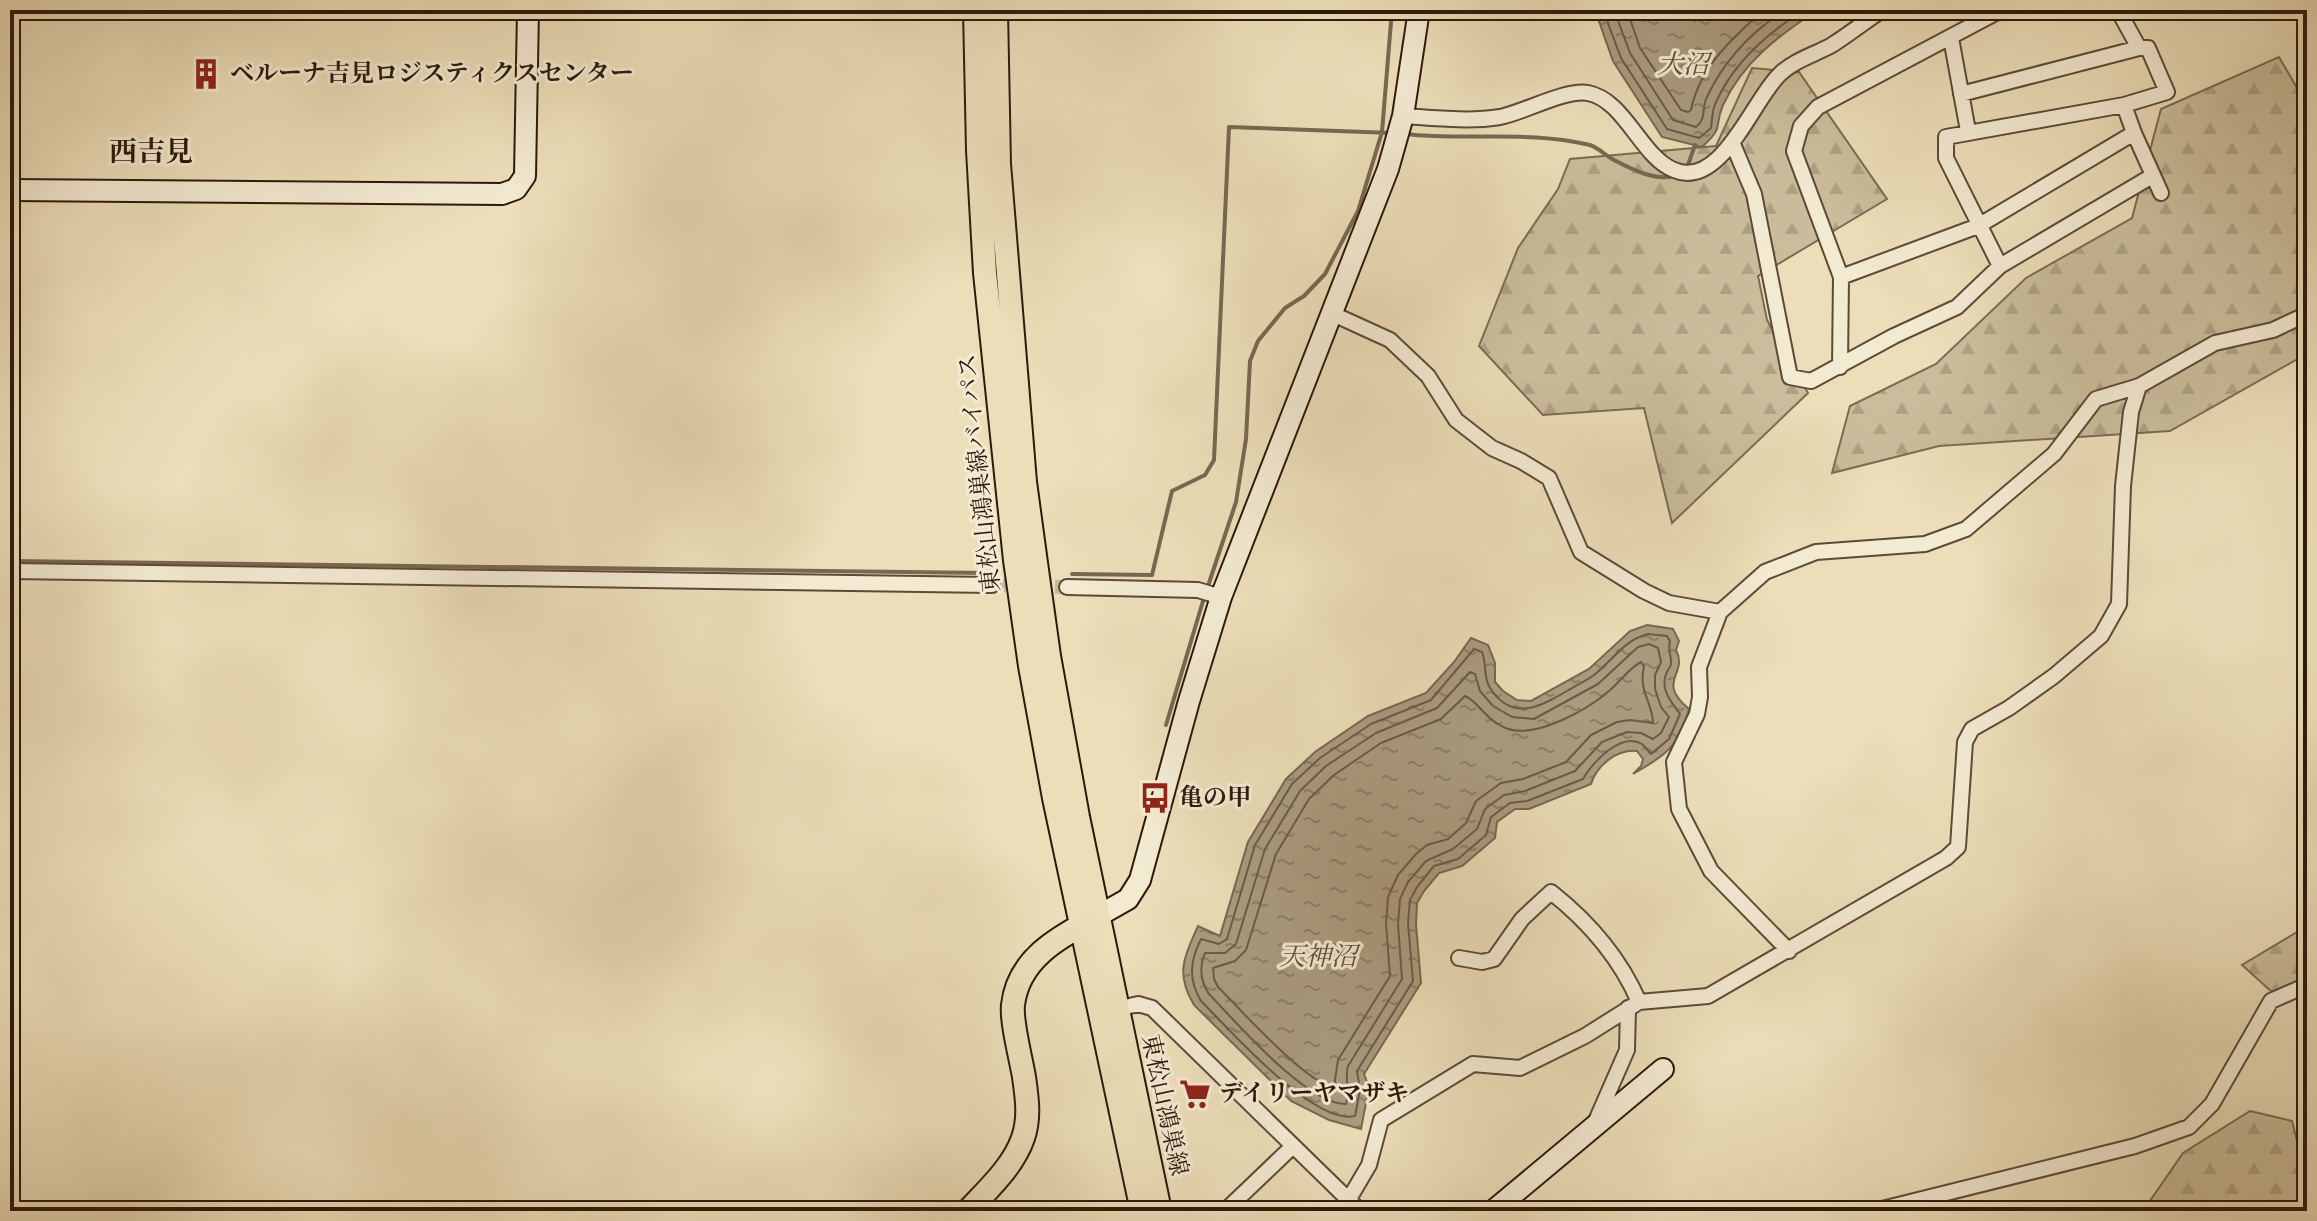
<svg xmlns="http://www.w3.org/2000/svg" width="2317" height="1221" viewBox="0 0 2317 1221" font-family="'Libre Bodoni','Noto Serif JP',serif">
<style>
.forest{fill:url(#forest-firs);stroke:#7c6b54;stroke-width:2}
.water{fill:url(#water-ripples);stroke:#786751;stroke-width:2}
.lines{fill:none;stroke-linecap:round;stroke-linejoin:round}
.shore{stroke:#6c5a46;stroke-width:2}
.stream{stroke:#786751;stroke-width:4}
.street-tunnel{stroke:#c6b797;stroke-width:14;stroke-dasharray:14 7;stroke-linecap:butt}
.street-casing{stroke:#5c4a38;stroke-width:18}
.secondary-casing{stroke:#2c190d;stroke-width:24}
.primary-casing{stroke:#2c190d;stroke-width:26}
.street{stroke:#f3ead2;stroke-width:14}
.secondary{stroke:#f3ead2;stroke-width:20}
.primary{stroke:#ecdeb9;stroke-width:22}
.labels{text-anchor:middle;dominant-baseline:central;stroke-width:6;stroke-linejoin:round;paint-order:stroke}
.poi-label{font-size:24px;font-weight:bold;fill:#2c190d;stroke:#f3ead2;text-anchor:start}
.street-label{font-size:24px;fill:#2c190d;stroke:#f3ead2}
.water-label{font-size:26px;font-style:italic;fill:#5f4d3b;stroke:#f3ead2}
.quarter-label{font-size:28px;font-weight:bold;fill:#2c190d;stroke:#f3ead2}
</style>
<defs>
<pattern id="forest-firs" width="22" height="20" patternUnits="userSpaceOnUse" patternTransform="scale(2)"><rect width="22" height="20" fill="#cbbd9c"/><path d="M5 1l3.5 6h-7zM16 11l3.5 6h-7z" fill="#aea285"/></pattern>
<pattern id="water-ripples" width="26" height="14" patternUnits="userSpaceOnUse" patternTransform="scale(2)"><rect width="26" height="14" fill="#ab9b7f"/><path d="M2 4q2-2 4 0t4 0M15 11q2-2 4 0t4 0" fill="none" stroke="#8b7e66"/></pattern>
</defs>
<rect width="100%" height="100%" fill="#ecdeb9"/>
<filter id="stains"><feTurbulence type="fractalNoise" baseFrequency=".0025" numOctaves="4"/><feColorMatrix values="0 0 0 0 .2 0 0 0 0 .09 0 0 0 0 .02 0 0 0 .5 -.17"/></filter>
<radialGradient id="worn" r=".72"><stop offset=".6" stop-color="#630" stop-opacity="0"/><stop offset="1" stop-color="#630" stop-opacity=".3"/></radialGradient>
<path class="forest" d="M2279,57l28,48v251h-4l-133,75 -231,15 -107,27 18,-67 86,-42 90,-86 106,-60 29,-109z
M1752,68l47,4 88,127 -129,77 9,44 41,73 -136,130 -28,-115 -101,7 -64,-69 39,-98 40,-59 12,-30 146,-13z
M2307,926v51l-35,15 -30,-27z
M2250,1111l42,10 15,59v31h-164l40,-58z"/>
<path class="water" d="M1595,10h223c-39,25 -75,52 -95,95 -10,23 3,20 -21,42l-40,-10 -49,-76z
M1647,625l26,4 6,12 -3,9c13,24 -21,31 13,59 -8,37 -25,47 -56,65l8,-8 2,-7 -6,-8c-20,-2 -40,14 -46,33l-62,25h-14l-18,13 -2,16 -33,28 -23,7 -15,18 -7,12 -1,21 5,59 -57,91 5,13 -8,42 -32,-9 -38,-19 -97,-96c-19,-32 -10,-47 4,-79l22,10 28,-94 38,-63 29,-27 53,-36 58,-23 28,-31 17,-24 17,7 7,18v19l8,9 14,9 14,1 58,-32 41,-38z"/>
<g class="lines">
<path class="shore" d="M1603,10l18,48 46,71 32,9 12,-10c1,-8 1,-18 5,-26 18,-40 51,-69 88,-92
M1614,10l16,43 43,67 23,7c10,-7 6,-18 10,-28 17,-37 45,-67 79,-89
M1627,10l13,38 41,62 7,2 3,-2c8,-42 43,-74 73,-100
M1648,634l19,2 3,5c-2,8 0,11 1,19 1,7 -2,7 -4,12 -8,16 4,30 13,42l-11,25 -18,15c-3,-3 -6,-7 -9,-10 -21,-13 -51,20 -59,35l-56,22 -17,2 -19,14 -5,18 -28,24 -24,7 -17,21 -7,13 -2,23 5,58 -56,90 3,19 -5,26c-41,10 -126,-87 -154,-115 -13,-22 -11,-40 0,-62l18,5 8,-5 28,-94 37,-61 28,-26 51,-34 60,-24 43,-51 8,3c5,13 1,25 8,36 22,34 50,19 77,3 8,-5 19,-10 27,-16 19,-15 30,-35 54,-41z
M1649,644l9,4 3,14 -6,13v14l6,18 8,10 -8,16 -8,6 -12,-6 -14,-1 -25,10 -27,29 -50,20 -21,4 -19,14 -8,20 -24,20 -27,12 -18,21 -8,17 -2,25 4,55 -54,87c-4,14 3,25 -2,38 -39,1 -109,-81 -137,-110 -9,-13 -10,-26 -4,-41h20l11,-9 29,-95 35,-58 26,-25 50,-33 61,-25 33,-36 5,2 5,17 13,15 19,11 22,2 64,-35 40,-37z
M1641,662l3,4c-6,26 9,37 9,57l-23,-3 -13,2 -26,13 -25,27 -43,17 -22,4 -25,18 -10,22 -18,16 -21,6 -11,9 -18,21 -10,22 -2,27 4,52 -52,84 -4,27c-26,-2 -95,-79 -116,-100l-4,-8 -1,-11 22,-7 11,-11 30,-96 33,-55 25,-24 47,-32 60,-24 24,-23c14,6 22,26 43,33 29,9 79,-19 101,-38 11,-9 19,-22 32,-29z"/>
<path class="stream" d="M1405,134c61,7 125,-4 185,11 9,3 17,12 26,16 17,9 40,20 58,15
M1685,168l3,-3 7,-20
M10,561l978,12
M1072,574l80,1 20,-84 33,-16 9,-15 15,-333 163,6
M1209,583l27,-81 10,-63 4,-78 8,-20 27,-33 19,-12 21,-22 33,-63 24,-79 10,-122
M1166,725l37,-124
M10,1205l14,6
M952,1211l13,-13"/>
<path class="street-tunnel" d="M992,585l75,2"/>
<defs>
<path id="street" d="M1951,38l17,93
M1961,94l178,-46
M1403,116c31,2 66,6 97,1 25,-5 65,-28 88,-24 37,7 53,64 86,77 47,20 79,-70 105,-95 13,-14 37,-21 53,-30 17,-11 34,-24 50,-35
M2134,133l27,60
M1732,142l22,52 36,183 21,4 83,-45 63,-29 43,-41 -54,-108v-21l178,-32
M2000,266l152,-90
M1841,277l137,-51 156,-93 -10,-28 43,-13 -19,-44h-9l-21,-38
M1333,314l57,26 38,36 28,44 36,28 29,13 28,17 32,74 63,39 25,12 51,9
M1840,367l1,-90 -47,-126 7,-25 17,-19 183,-97
M10,571l982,14
M1067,587l131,3 23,7
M1789,951l-78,-80 -32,-62 -5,-47 23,-48 3,-17 -1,-30 21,-55 45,-40 51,-20 109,-8 41,-15 88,-75 42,-55 43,-13 76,-43 58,-13 34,-16
M1459,958l23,4 12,-3 28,-40 29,-27c38,30 69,66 88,110
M1117,1009l21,-5 14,4 208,203
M1595,1123l32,-73 1,-42
M1349,1199l20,-34 12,-45 92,-56 47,4 65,-32 54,-34 69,-6 238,-138 12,-11 7,-105 7,-13 37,-21 45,-32 47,-40 18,-32 4,-118 8,-74 8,-26
M1225,1211l68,-65
M1874,1211l261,-65 54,-19 23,-23 59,-103 36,-16"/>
<path id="secondary" d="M10,190l492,4 14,-5 9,-13 3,-166
M1098,916l30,-17 12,-19 49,-179 32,-104 167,-428 15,-53 16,-106
M1493,1211l170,-142"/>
<path id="primary" d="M975,10l3,140 7,123 30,287 15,106 24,132 88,413
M996,10l3,154 26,318 11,81 13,93 29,161 82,394
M968,1211c20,-22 45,-44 55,-73 7,-20 4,-40 1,-61 -3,-18 -13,-56 -11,-72 5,-45 44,-67 80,-86"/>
</defs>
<use href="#street" class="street-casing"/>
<use href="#secondary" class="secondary-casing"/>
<use href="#primary" class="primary-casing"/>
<use href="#street" class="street"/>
<use href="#secondary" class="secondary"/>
<use href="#primary" class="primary"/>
</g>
<defs>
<symbol id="building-bare" viewBox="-9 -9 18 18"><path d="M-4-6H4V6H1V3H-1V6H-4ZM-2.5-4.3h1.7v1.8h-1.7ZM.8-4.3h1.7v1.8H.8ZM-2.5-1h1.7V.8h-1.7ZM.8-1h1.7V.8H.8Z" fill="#8f2418" stroke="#f3ead2" stroke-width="2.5" paint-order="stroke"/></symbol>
<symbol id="bus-bare" viewBox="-9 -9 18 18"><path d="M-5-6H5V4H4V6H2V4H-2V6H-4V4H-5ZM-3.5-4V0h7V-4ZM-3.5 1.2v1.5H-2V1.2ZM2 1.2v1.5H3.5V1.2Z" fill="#8f2418" stroke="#f3ead2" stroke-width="2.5" paint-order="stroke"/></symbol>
<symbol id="supermarket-bare" viewBox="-9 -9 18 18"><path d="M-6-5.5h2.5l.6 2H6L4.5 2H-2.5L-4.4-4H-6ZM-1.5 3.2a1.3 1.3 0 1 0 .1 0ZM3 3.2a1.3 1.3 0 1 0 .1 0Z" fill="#8f2418" stroke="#f3ead2" stroke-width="2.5" paint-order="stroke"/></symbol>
</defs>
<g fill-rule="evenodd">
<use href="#building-bare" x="184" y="52" width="44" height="44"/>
<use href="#bus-bare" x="1133" y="776" width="44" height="44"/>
<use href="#supermarket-bare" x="1173" y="1072" width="44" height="44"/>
</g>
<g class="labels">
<g class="poi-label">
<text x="230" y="74">ベルーナ吉見ロジスティクスセンター</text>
<text x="1179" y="798">亀の甲</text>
<text x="1219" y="1094">デイリーヤマザキ</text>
</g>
<g class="street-label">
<text transform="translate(980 473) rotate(-96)">東松山鴻巣線バイパス</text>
<text transform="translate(1164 1105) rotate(78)">東松山鴻巣線</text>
</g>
<g class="water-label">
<text x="1683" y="65">大沼</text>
<text x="1318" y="957">天神沼</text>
</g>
<g class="quarter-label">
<text x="151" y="152">西吉見</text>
</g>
</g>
<rect width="2317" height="1221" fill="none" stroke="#ecdeb9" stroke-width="40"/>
<rect x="12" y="12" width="2293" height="1197" fill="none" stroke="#2c190d" stroke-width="4"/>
<rect x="20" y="20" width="2277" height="1181" fill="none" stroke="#2c190d" stroke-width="2"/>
<rect width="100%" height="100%" filter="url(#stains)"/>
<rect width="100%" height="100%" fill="url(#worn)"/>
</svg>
